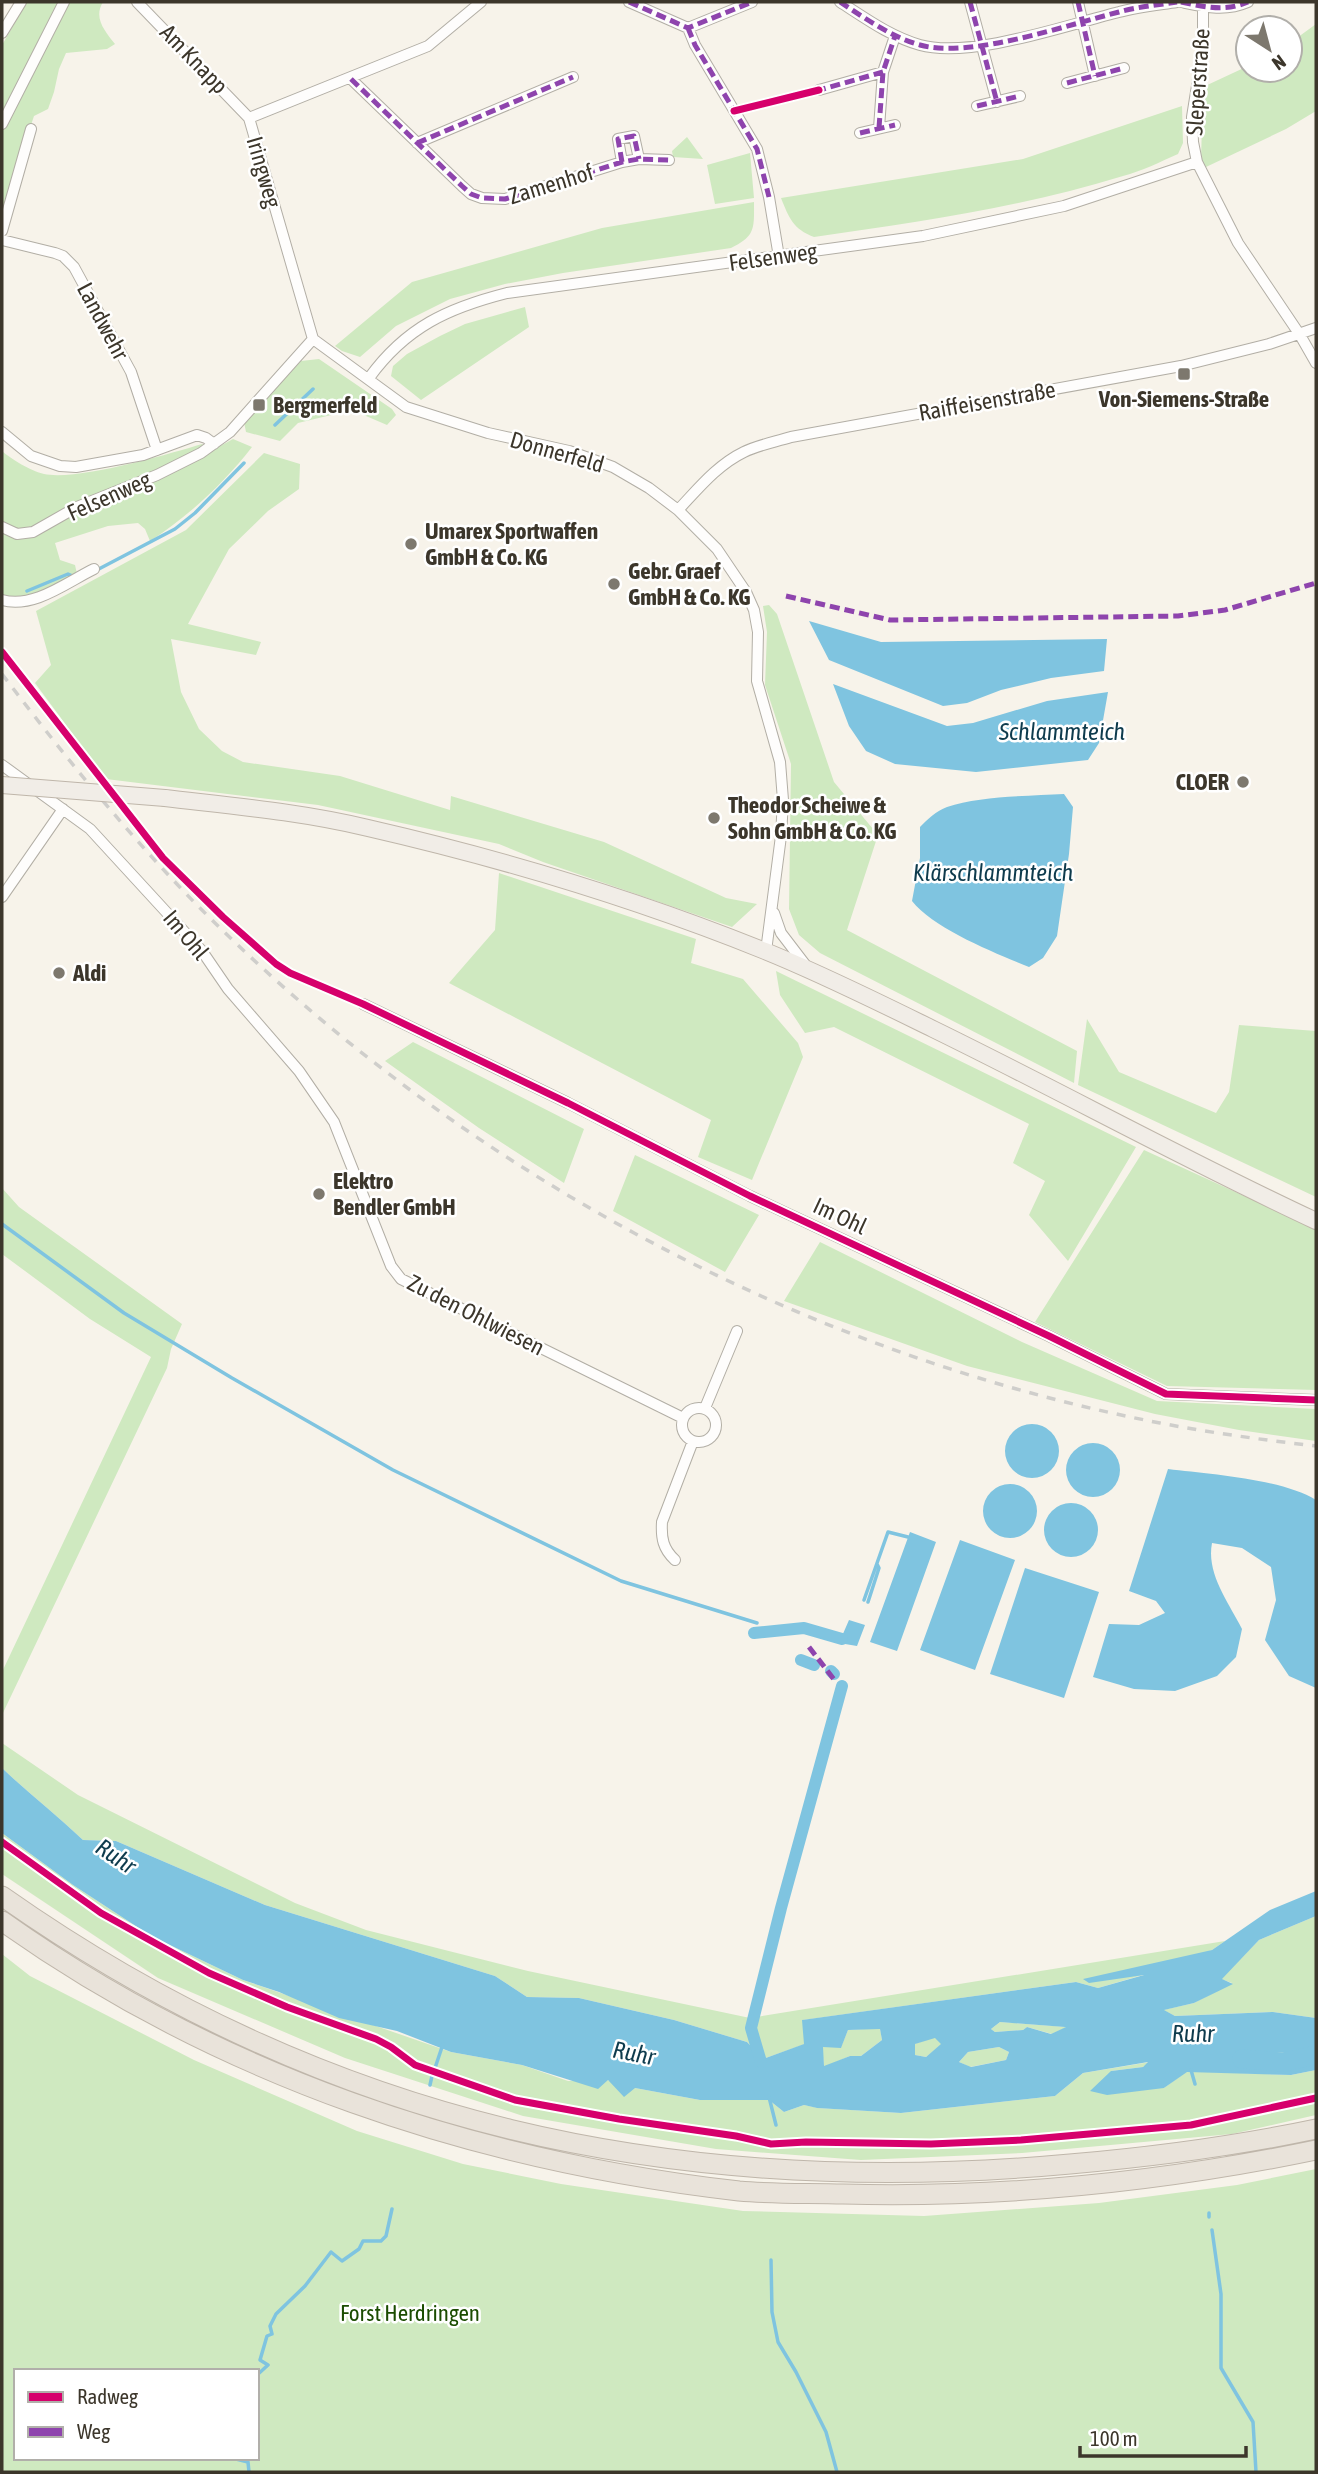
<svg xmlns="http://www.w3.org/2000/svg" width="1318" height="2474" viewBox="0 0 1318 2474" font-family="'Asap Condensed',sans-serif">
<style>
.green{fill:#cfe9c0;fill-rule:evenodd}
.water{fill:#7fc4e0;fill-rule:evenodd}
.lines{fill:none;stroke-linecap:round;stroke-linejoin:round}
.stream{stroke:#7fc4e0;stroke-width:3.5}
.canal{stroke:#7fc4e0;stroke-width:12}
.river{stroke:#7fc4e0;stroke-width:19}
.street-casing{stroke:#b2aea5;stroke-width:12}
.primary-casing{stroke:#bfb6aa;stroke-width:18}
.highway-casing{stroke:#bfb6aa;stroke-width:21}
.street{stroke:#fefdfc;stroke-width:10}
.primary{stroke:#f1ede7;stroke-width:16}
.highway{stroke:#e9e3da;stroke-width:19}
.rail{stroke:#cfcecb;stroke-width:3.5;stroke-dasharray:9 9;stroke-linecap:butt}
.primary-bridge-casing{stroke:#bfb6aa;stroke-width:18;stroke-linecap:butt}
.primary-bridge{stroke:#f1ede7;stroke-width:16}
.quiet{stroke:#8e44ad;stroke-width:5;stroke-dasharray:10 5;stroke-linecap:butt}
.cycleway-casing{stroke:#fff;stroke-width:11}
.cycleway{stroke:#d6006c;stroke-width:7}
.poi-dot{fill:#7d786e;stroke:#fff;stroke-width:2.5}
.labels{text-anchor:middle;dominant-baseline:central;stroke-width:5;stroke-linejoin:round;paint-order:stroke}
.street-label{font-size:23px;fill:#3c362b;stroke:#fff}
.poi-label{font-size:23px;font-weight:bold;fill:#3c362b;stroke:#fff;text-anchor:start}
.park-label{font-size:23px;fill:#1b4c01;stroke:#fff}
.water-label{font-size:24px;font-style:italic;fill:#0e3b4d;stroke:#fff}
</style>
<rect width="100%" height="100%" fill="#f7f3ea"/>
<path class="green" d="M27,2h76c-10,16 2,29 12,42l-8,5 -41,4 -7,16 -5,23 -6,17 -14,7 -32,97v-168z
M1316,24v87l-30,18 -80,38 -5,-7 2,-73 45,-21v4h42v-27z
M1182,106l1,37 -5,11c-18,8 -36,17 -55,22 -100,31 -205,46 -309,61 -21,-8 -25,-19 -33,-39l242,-39z
M687,137l16,22 -30,-2 -1,-6z
M750,153l4,45 -39,6 -8,-39z
M754,202c0,26 2,34 -23,46l-168,25 -58,11 -55,15 -54,27 -36,31 -18,-6 -7,-5 77,-64 190,-54z
M525,307l4,20 -108,73 -30,-24 2,-10 14,-12 33,-18 25,-12z
M319,359l73,50 4,6 -9,10 -35,-15 -54,13 -18,18 -34,-9 -2,-10 57,-61z
M233,439l19,8c-28,36 -63,69 -102,94l-5,-12 -7,-6 -30,3 -53,17 5,17 15,5 2,9 -51,24h-24v-147c9,8 29,20 42,23 33,7 125,-20 158,-30l9,7z
M264,453l36,11 -1,25 -31,22 -39,38 -41,75 73,18 -5,13 -85,-16 10,53 18,37 23,22 21,11 97,14 110,34 1,-14 153,46 122,56 31,6 -25,23 -189,-65 -44,-18 -181,-39 -212,-26 -71,-96 16,-18 -15,-54 150,-81z
M769,605l8,9 57,168 44,53 -31,95 230,121 -3,32 -254,-130 -21,-18 -10,-26 2,-145 -26,-79 2,-53 -4,-26z
M499,873l197,66 -5,24 52,16 55,64 5,14 -51,123 -54,-23 13,-37 -262,-137 46,-53z
M776,971l360,176 -68,114 -39,-46 16,-34 -32,-18 16,-39 -195,-97 -29,6 -25,-38z
M1087,1019l32,53 97,41 13,-21 10,-67 77,6v166l-238,-112z
M413,1042l171,87 -20,54 -85,-55 -94,-67z
M1144,1150l172,79v161l-149,-4 -132,-64z
M635,1155l124,60 -34,57 -112,-61z
M2,1188l17,19 163,117 -11,25 -4,19 -165,347v-43l149,-315 -61,-38 -88,-65z
M820,1242l202,100 135,59 159,8v32l-77,-11 -84,-16 -188,-48 -183,-65z
M2,1743l76,52 217,108 71,27 162,41 222,47 475,-77 -13,9 -59,22 -55,16 -22,-6 -273,38 2,24 -42,15 -16,-17 -73,-22 -95,-22 -52,-1 -32,-21 -230,-71 -149,-64 -33,-1c-26,-25 -55,-47 -81,-72z
M2,1833l71,52 78,51 92,44 208,72 71,13 46,16 39,-1 28,8 65,12h69l15,12 20,-7 14,3 83,5 154,-17 28,-23 67,-11 -7,5 -32,4 53,17 23,-17 104,4 25,-5v45l-84,19 -210,19 -161,7 -145,-11 -193,-33 -178,-58 -187,-80 -156,-104z
M1316,1916v102l-43,-6 -98,4 -12,-6 31,-7 38,-20 -11,-4 38,-39z
M2,1954l28,22 164,84 163,71 106,33 98,20 182,27 181,5 175,-13 138,-18 79,-16v303h-1314zM16,2371h241v87h-241z
M1000,2022l67,5 -15,7 -25,-7 -4,3 -28,2 -4,-3z
M880,2028l2,12 -21,16h-11l-26,11 -2,-20h19l7,-17z
M935,2037l7,7 -16,13 -11,-2 -1,-11z
M999,2047l10,5 -3,8 -36,7 -11,-5 9,-10z
M1272,2052l36,2 -26,11 -17,-2z"/>
<path class="water" d="M809,621l72,21 226,-3 -3,32 -53,7 -50,12 -34,13 -24,3 -114,-46z
M833,684l114,42 26,-3 74,-22 61,-9 -9,51 -11,17 -112,12 -81,-8 -29,-13 -17,-25z
M1064,794l9,13 -4,47 -12,82 -14,22 -14,9c-34,-14 -95,-38 -117,-66l8,-43v-31c8,-8 16,-16 27,-20 32,-11 82,-11 117,-13z
M1005 1451a27 27 0 1 1 54 0a27 27 0 1 1-54 0Z
M1066 1470a27 27 0 1 1 54 0a27 27 0 1 1-54 0Z
M1168,1469c41,5 114,10 148,31v188l-27,-12 -24,-36 11,-40 -5,-33 -29,-19 -30,-5c-6,31 17,60 30,86l-6,28 -19,19 -42,15 -41,-2 -41,-12 16,-53 30,1 26,-12 -9,-12 -27,-10z
M983 1511a27 27 0 1 1 54 0a27 27 0 1 1-54 0Z
M1044 1530a27 27 0 1 1 54 0a27 27 0 1 1-54 0Z
M910,1532l26,10 -39,109 -27,-9z
M960,1540l55,20 -40,110 -55,-20z
M1025,1568l74,24 -35,106 -74,-24z
M849,1620l16,5 -8,21 -18,-3z
M2,1768c26,25 55,47 81,72l33,1 149,64 230,71 32,21 52,1 95,22 73,22 16,17 41,-15 -2,-24 274,-38 22,6 46,-13 -55,8 -6,-4 129,-29 58,-40 46,-19v25l-57,24 -37,39 11,5 -39,19 -30,7 11,6 98,-4 43,6v52l-25,5 -104,-3 -23,16 -57,7 -17,-4 21,-20 32,-4 5,-5 -65,11 -28,23 -154,17 -84,-5 -13,-3 -20,7 -15,-12h-69l-65,-12 -11,9 -16,-17 -10,9 -76,-24 -71,-13 -54,-21 -58,-13 -60,-26 -36,-12 -92,-44 -78,-51 -71,-52zM1000,2022l65,5h1l-15,7 -24,-7 -4,3 -28,2 -4,-3zM880,2029l2,11 -21,16h-11l-26,10 -1,-19 18,1 7,-18zM935,2038l6,6 -15,13 -11,-2v-11zM999,2047l10,5 -3,8 -35,7 -12,-5 9,-10zM1272,2052l34,2v1l-24,10 -17,-2z"/>
<g class="lines">
<path class="stream" d="M275,425l38,-36
M95,571l80,-42 20,-16 49,-50
M27,591l41,-17 7,3
M2,1224l122,89 108,65 161,92 228,111 136,42
M864,1600l24,-68 20,5
M868,1602l11,-34 -2,-4
M435,2068l8,-24
M1191,2070l4,14
M430,2085l2,-9
M769,2097l7,28
M1209,2213v4
M1212,2230l9,64v74l32,54 3,50
M771,2260l1,52 6,30 18,30 30,60 11,40
M257,2375l11,-10 -8,-5 7,-24 5,-2 -2,-8 6,-12 29,-28 26,-34 11,9 17,-12 4,-8h18l5,-5 6,-27
M232,2458l16,4 1,10"/>
<path class="canal" d="M754,1633l50,-5 38,11
M801,1660l13,5
M831,1671l3,3
M761,2062l-10,-34 30,-120 61,-222"/>
<path class="river" d="M1242,2059l41,3 33,-7"/>
<defs>
<path id="street" d="M137,2l112,116
M629,2l59,26 64,-26
M840,2c25,16 51,35 80,43 50,14 147,-20 199,-33 18,-5 38,-7 58,-10
M970,2l27,100
M1078,2l17,74
M1181,2c24,5 44,10 67,0
M1203,2v46l-11,69 1,25 4,20 41,81 62,92 16,28
M688,28l7,17 62,104 12,48 10,60
M2,33l19,-31
M351,79l111,107 9,8 11,4 23,1 117,-37 17,-3 30,1
M1067,83l57,-15
M819,90l64,-18
M977,106l43,-10
M2,124l62,-122
M879,128l4,-56 12,-36
M860,133l35,-8
M417,143l156,-66
M622,162l-4,-23 16,-3 5,23
M2,231l29,-102
M2,240l53,13 8,3 11,11 57,105 26,78
M313,339l93,68 82,26 81,18 44,16 36,21 29,22 39,39 29,43 8,18 4,22 -1,49 23,81 3,38 -2,36 -15,115
M313,339l-64,-221 179,-72 53,-44
M369,378c37,-51 79,-70 138,-85l416,-57 141,-30 133,-44
M2,432l29,24 29,10 16,1 67,-12 54,-20 9,3 8,6
M678,510c20,-21 39,-45 66,-58 14,-7 31,-10 47,-15l390,-71 88,-22 47,-16
M2,527l15,7 16,-2 44,-25 80,-32 44,-22 29,-21 83,-93
M2,600c32,9 65,-18 92,-31
M2,765l88,64 112,122 26,38 71,82 35,51 57,144 10,13 282,139
M2,897l61,-88
M774,913l7,20 26,34
M363,1004l205,99 182,93 299,140 117,58 150,6
M682 1425a17 17 0 1 1 34 0a17 17 0 1 1-34 0Z
M705,1408l32,-77
M675,1560c-12,-11 -14,-22 -13,-38l31,-81"/>
<path id="primary" d="M165,798c68,8 137,14 203,30 135,31 268,71 397,123 57,23 113,51 168,78 129,63 254,132 383,192"/>
<path id="highway" d="M2,1896c325,229 675,304 1068,268 82,-7 165,-18 246,-35
M2,1921c218,155 472,240 737,270 34,3 69,2 104,3 157,4 319,-12 473,-44"/>
</defs>
<use href="#street" class="street-casing"/>
<use href="#primary" class="primary-casing"/>
<use href="#highway" class="highway-casing"/>
<use href="#street" class="street"/>
<use href="#primary" class="primary"/>
<use href="#highway" class="highway"/>
<path class="rail" d="M2,674c60,79 123,157 193,229 259,263 602,450 965,520 52,10 104,17 156,23"/>
<defs>
<path id="primary-bridge" d="M2,785l163,13"/>
</defs>
<use href="#primary-bridge" class="primary-bridge-casing"/>
<use href="#primary-bridge" class="primary-bridge"/>
<path class="quiet" d="M629,2l59,26 64,-26
M840,2c25,16 51,35 80,43 50,14 147,-20 199,-33 18,-5 38,-7 58,-10
M970,2l27,100
M1078,2l17,74
M1181,2c24,5 44,10 67,0
M688,28l7,17 62,104 12,48
M351,79l111,107 9,8 11,4 23,1 117,-37 17,-3 30,1
M1067,83l57,-15
M816,91l67,-19
M977,106l43,-10
M879,128l4,-56 12,-36
M860,133l35,-8
M417,143l156,-66
M622,162l-4,-23 16,-3 5,23
M786,596l104,24 288,-4 47,-6 91,-27
M809,1647l27,35"/>
<defs>
<path id="cycleway" d="M734,111l85,-21
M2,652l161,206 60,59 53,47 14,9 73,31 205,99 182,93 299,140 117,58 150,6
M2,1842l99,71 108,60 78,34 89,32 15,8 24,18 100,35 104,19 117,17 35,8 35,-2 125,2 90,-4 170,-15 125,-27"/>
</defs>
<use href="#cycleway" class="cycleway-casing"/>
<use href="#cycleway" class="cycleway"/>
</g>
<g class="poi-dot">
<rect x="1177" y="367" width="14" height="14" rx="3.5"/>
<rect x="252" y="398" width="14" height="14" rx="3.5"/>
<circle cx="411" cy="544" r="7"/>
<circle cx="614" cy="584" r="7"/>
<circle cx="1243" cy="782" r="7"/>
<circle cx="714" cy="818" r="7"/>
<circle cx="59" cy="973" r="7"/>
<circle cx="319" cy="1194" r="7"/>
</g>
<g class="labels">
<g class="street-label">
<text transform="translate(194 59) rotate(46)">Am Knapp</text>
<text transform="translate(1198 82) rotate(-86)">Sleperstraße</text>
<text transform="translate(264 172) rotate(74)">Iringweg</text>
<text transform="translate(551 184) rotate(-17)">Zamenhof</text>
<text transform="translate(773 257) rotate(-8)">Felsenweg</text>
<text transform="translate(103 321) rotate(62)">Landwehr</text>
<text transform="translate(987 401) rotate(-10)">Raiffeisenstraße</text>
<text transform="translate(557 452) rotate(16)">Donnerfeld</text>
<text transform="translate(109 496) rotate(-24)">Felsenweg</text>
<text transform="translate(186 935) rotate(50)">Im Ohl</text>
<text transform="translate(840 1216) rotate(25)">Im Ohl</text>
<text transform="translate(476 1315) rotate(27)">Zu den Ohlwiesen</text>
</g>
<g class="poi-label">
<text x="1184" y="399" text-anchor="middle">Von-Siemens-Straße</text>
<text x="273" y="405">Bergmerfeld</text>
<text x="425" y="531">Umarex Sportwaffen<tspan x="425" dy="26">GmbH &amp; Co. KG</tspan></text>
<text x="628" y="571">Gebr. Graef<tspan x="628" dy="26">GmbH &amp; Co. KG</tspan></text>
<text x="1229" y="782" text-anchor="end">CLOER</text>
<text x="728" y="805">Theodor Scheiwe &amp;<tspan x="728" dy="26">Sohn GmbH &amp; Co. KG</tspan></text>
<text x="73" y="973">Aldi</text>
<text x="333" y="1181">Elektro<tspan x="333" dy="26">Bendler GmbH</tspan></text>
</g>
<g class="park-label">
<text x="410" y="2313">Forst Herdringen</text>
</g>
<g class="water-label">
<text x="1062" y="731">Schlammteich</text>
<text x="993" y="872">Klärschlammteich</text>
<text transform="translate(116 1856) rotate(34)">Ruhr</text>
<text x="1193" y="2033">Ruhr</text>
<text transform="translate(634 2053) rotate(11)">Ruhr</text>
</g>
</g>
<rect width="1318" height="2474" fill="none" stroke="#3c362b" stroke-width="7"/>
<rect x="14" y="2369" width="245" height="91" fill="#ffffff" stroke="#b1afaa" stroke-width="2"/>
<rect x="28" y="2392" width="35" height="10" fill="#d6006c" stroke="#b1afaa" stroke-width="2"/>
<text x="77" y="2404" font-size="21" fill="#3c362b">Radweg</text>
<rect x="28" y="2427" width="35" height="10" fill="#8e44ad" stroke="#b1afaa" stroke-width="2"/>
<text x="77" y="2439" font-size="21" fill="#3c362b">Weg</text>
<g transform="translate(1269 49) rotate(144)"><circle r="33" fill="#ffffff" stroke="#b1afaa" stroke-width="2"/>
<path d="M0-5L12 26L0 18L-12 26Z" fill="#7d786e"/>
<text y="-10" font-size="19" font-weight="bold" text-anchor="middle" fill="#3c362b">N</text>
</g>
<path d="M1080 2446v10h166v-10" fill="none" stroke="#3c362b" stroke-width="3.5"/>
<text x="1090" y="2446" font-size="21" fill="#3c362b" stroke="#ffffff" stroke-width="5" paint-order="stroke">100 m</text>
</svg>
